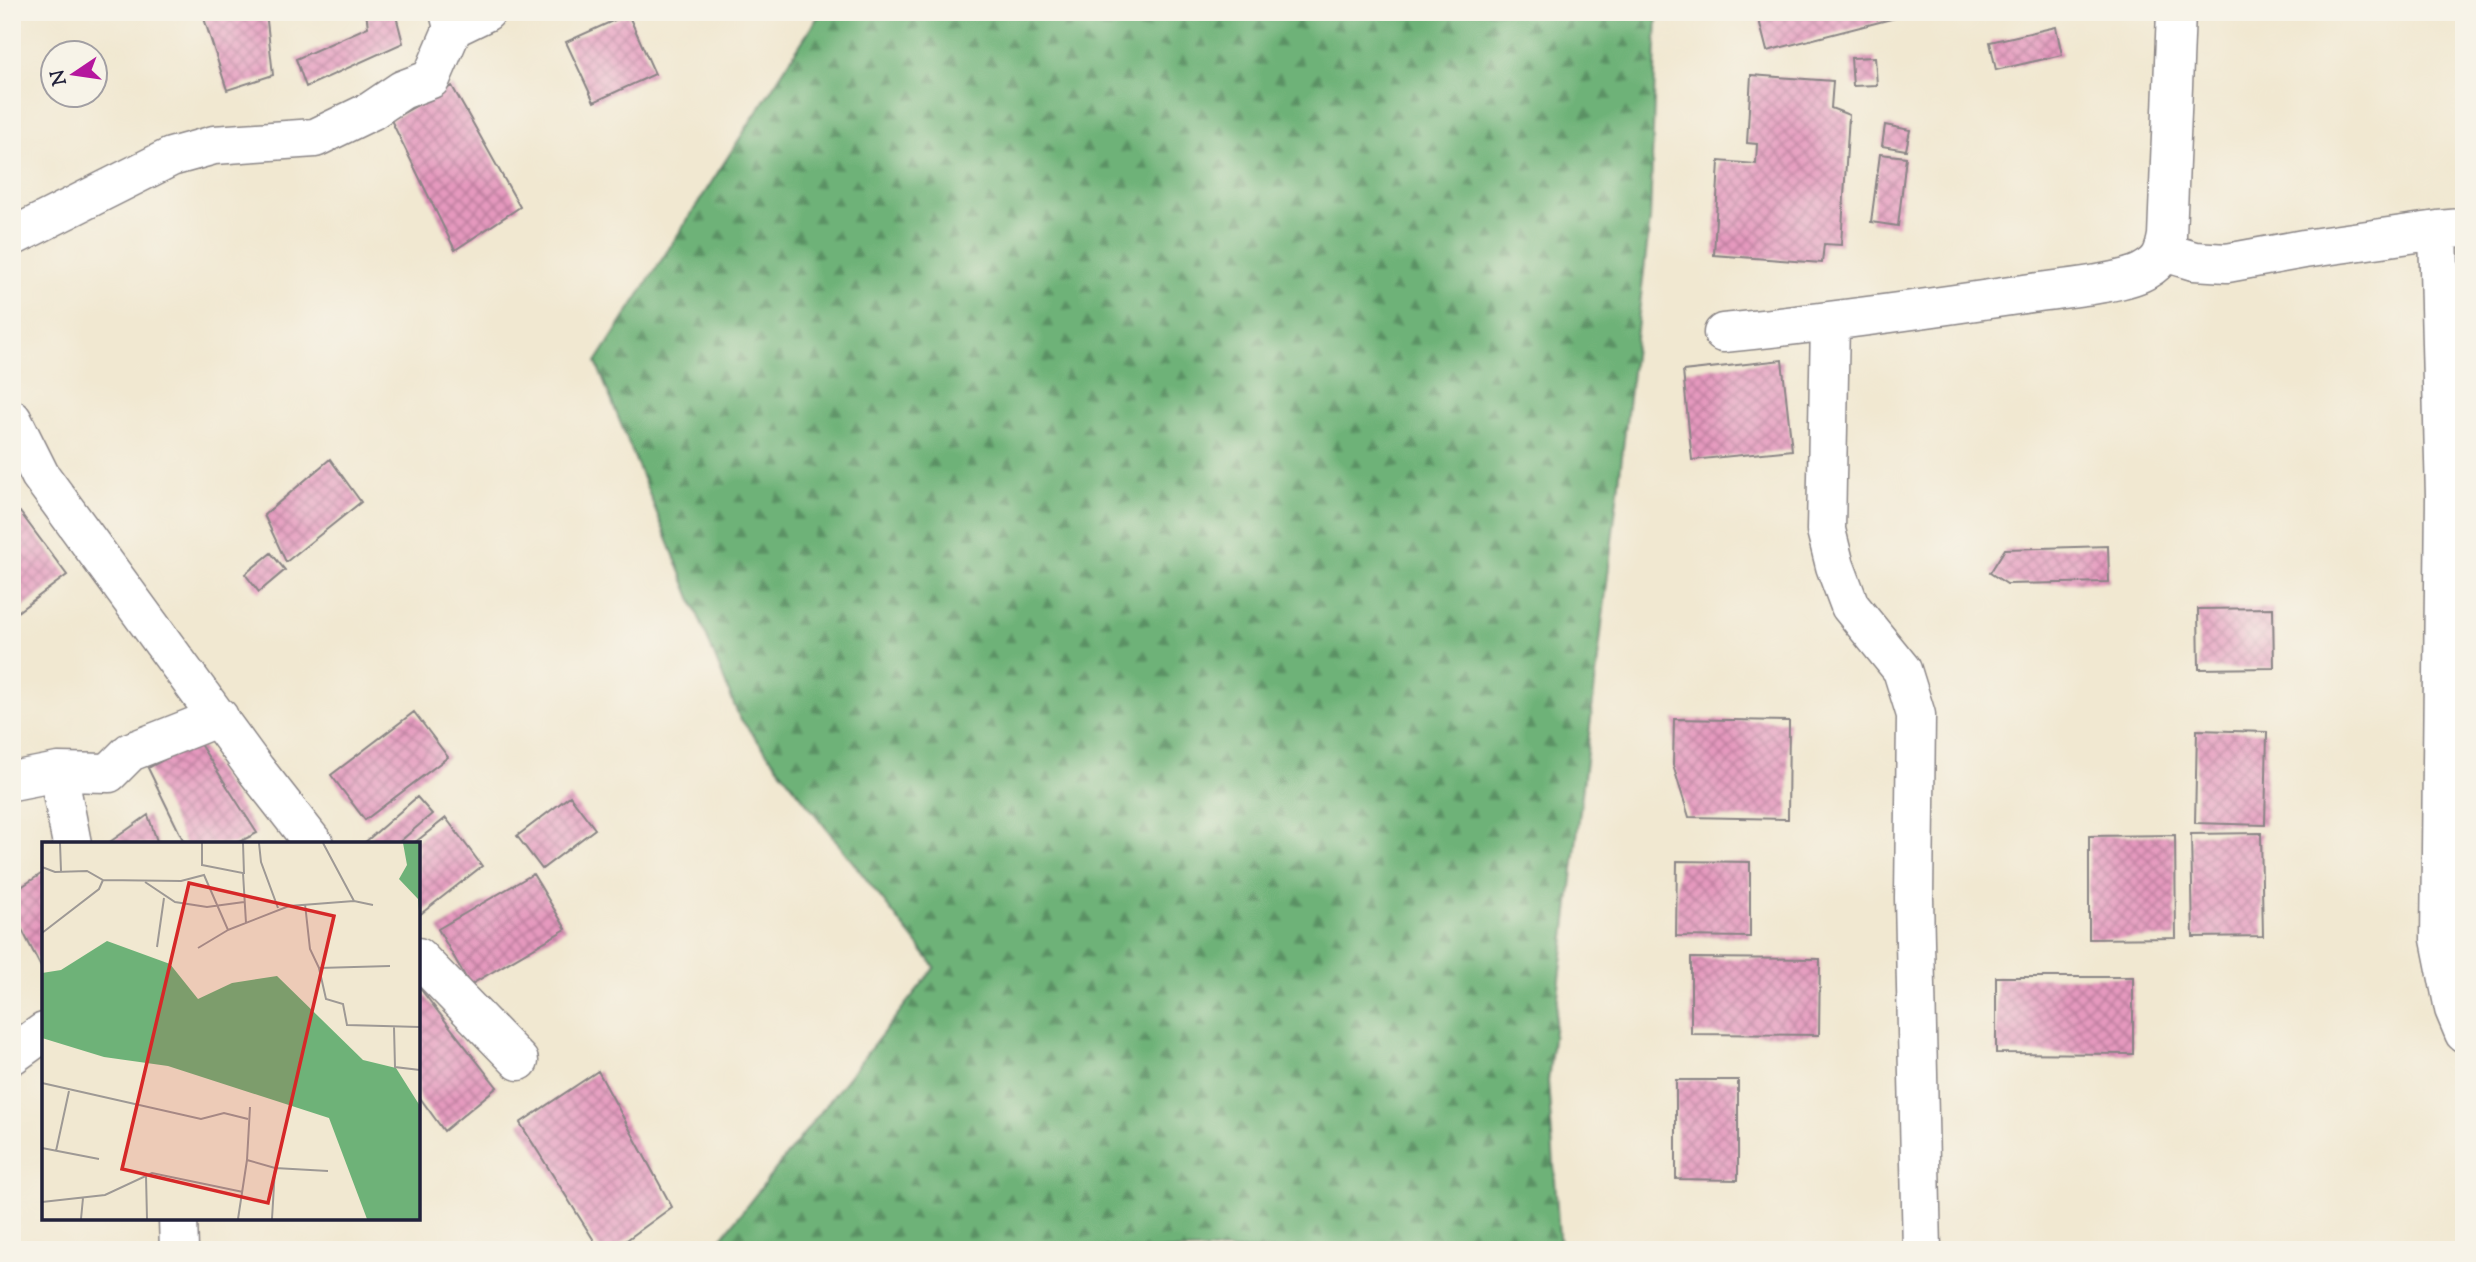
<svg xmlns="http://www.w3.org/2000/svg" width="2476" height="1262" viewBox="0 0 2476 1262" font-family="'Sorts Mill Goudy',serif">
<style>
.forest{fill:url(#forest-firs);stroke:#486a5a;stroke-width:2}
.building{fill:url(#building-cross-hatch)}
.lines{fill:none;stroke-linecap:round;stroke-linejoin:round}
.street-casing{stroke:#8a8586;stroke-width:41}
.street{stroke:#fff;stroke-width:38}
.inset-road{fill:none;stroke:#9e9995;stroke-width:2}
.view{fill:#d62828;fill-opacity:0.15;stroke:#d62828;stroke-width:3.5}
.inset-edge{fill:none;stroke:#22223b;stroke-width:3.5}
</style>
<defs>
<pattern id="forest-firs" width="22" height="20" patternUnits="userSpaceOnUse" patternTransform="scale(1.75)"><rect width="22" height="20" fill="#6eb278"/><path d="M5 1l3.5 6h-7zM16 11l3.5 6h-7z" fill="#5a9064"/></pattern>
<pattern id="building-cross-hatch" width="8" height="8" patternUnits="userSpaceOnUse" patternTransform="scale(1.75)"><rect width="8" height="8" fill="#e599be"/><path d="M0 0l8 8M0 8l8-8" fill="none" stroke="#b97c9c"/></pattern>
</defs>
<rect width="100%" height="100%" fill="#f7f3e8"/>
<filter id="ink" filterUnits="userSpaceOnUse"><feTurbulence type="fractalNoise" baseFrequency=".0143" numOctaves="2"/><feDisplacementMap in="SourceGraphic" scale="14" xChannelSelector="R" yChannelSelector="G"/><feConvolveMatrix kernelMatrix="1 2 1 2 8 2 1 2 1" color-interpolation-filters="sRGB"/></filter>
<filter id="wash" filterUnits="userSpaceOnUse"><feTurbulence type="fractalNoise" baseFrequency=".00686" numOctaves="4" result="noise"/><feDisplacementMap in="SourceGraphic" scale="28" xChannelSelector="R" yChannelSelector="G"/><feGaussianBlur stdDeviation="1.57" result="paint"/><feColorMatrix in="noise" values="0 0 0 0 0 0 0 0 0 0 0 0 0 0 0 0 0 1.4 0 .05"/><feComposite in="paint" operator="in"/></filter>
<g filter="url(#wash)">
<rect width="100%" height="100%" fill="#f1e8d1"/>
<path class="forest" d="M821,12h836l-7,208 -102,861 12,169h-848l223,-283 -196,-250 -143,-355z"/>
<g id="blocks">
<path class="building" d="M202,12h64l7,63 -46,15z
M366,12h29l8,31 -97,44 -10,-28 72,-32z
M1757,12h141l1,5 -132,34z
M628,14l27,60 -61,28 -28,-60z
M2056,27l6,28 -66,15 -6,-28z
M1875,57l2,28 -24,1 -2,-28z
M1751,75l82,6 -2,27 18,7 -8,130 -17,-1 -2,19 -108,-8 5,-94 37,3 1,-20 -10,-1z
M452,86l68,121 -65,43 -64,-130z
M1885,125l25,5 -4,20 -24,-4z
M1880,154l26,3 -8,69 -27,-4z
M1782,360l10,90 -100,10 -9,-89z
M330,459l31,43 -75,60 -22,-47z
M20,512l47,63 -55,41v-99z
M2108,546l1,36 -102,2 -17,-11 15,-24z
M271,553l14,17 -26,22 -14,-18z
M2273,608l1,60 -75,1 -1,-60z
M414,712l34,45 -83,63 -34,-45z
M1674,719l115,2 -1,98 -99,-2 -16,-52z
M2197,730l70,2 -2,93 -70,-2z
M198,741l59,92 -22,11h-50l-37,-76z
M570,796l25,33 -53,40 -25,-33z
M417,797l15,17 -35,30h-34z
M148,815l10,29h-51z
M446,818l36,48 -64,50v-72h-5z
M2261,833l2,103 -70,1 -2,-103z
M2175,835l1,103 -87,1v-103z
M1677,861l73,1v75l-74,-1z
M44,872v101l-32,-63v-17z
M533,874l33,55 -96,56 -32,-56z
M1691,958l129,1 -1,76 -128,-1z
M1996,977h137v77l-137,-1z
M418,986l79,101 -53,44 -26,-36z
M598,1071l74,136 -59,43h-13l-80,-127z
M1676,1080h62v100l-62,-1z"/>
</g>
</g>
<g filter="url(#ink)">
<use href="#blocks" fill-opacity="0" stroke="#8a8586" stroke-width="2"/>
<g class="lines">
<defs>
<path id="street" d="M453,28l33,-16
M2438,230l7,267 -5,442 14,70 10,24
M12,237l159,-80 43,-12 101,-7 56,-27 31,-21 29,-11 22,-51 -4,-16
M2164,252l30,9 33,2 77,-14 134,-19 24,-2
M1830,322l-4,208 9,36 15,40 52,64 14,45 -2,183 8,352
M1723,333c103,-10 205,-25 308,-40 27,-4 94,-9 115,-23 15,-8 18,-18 21,-34l9,-224
M12,419l28,56 216,295 58,74
M58,772l14,72
M12,781l46,-9 51,1 21,-21 89,-35
M418,957l101,104
M12,1055l32,-23
M178,1218l1,32"/>
</defs>
<use href="#street" class="street-casing"/>
<use href="#street" class="street"/>
</g>
</g>
<g transform="translate(42 842)">
<rect width="378" height="378" fill="#f1e8d1"/>
<path d="M361,1h17v80l-2,-24 -19,-20 8,-14zM65,99l63,23 28,35 34,-16 45,-7 86,84 33,8 24,38v113h-53l-38,-101 -161,-52 -64,-9 -62,-19v-65l19,-3z" fill="#6eb278"/>
<path class="inset-road" d="M18,1l1,28M160,1v23M201,1l1,31M217,1l2,19 17,46M281,1l31,58M160,23l41,8 3,50M0,25l13,5 32,-1 16,9 78,1 23,-6 24,55 61,-24 65,-5 19,4M103,40l30,20 32,5 37,-5M263,62l5,45 9,19 71,-2M0,91l57,-44 4,-9M115,105l7,-49M156,106l30,-18M277,126l7,31 17,5 4,21 73,2M352,185l1,40 25,3M0,241l159,36 23,-6 24,6M208,265l-3,53 28,8 53,3M0,306l57,11M14,309l13,-60M104,333l1,44M0,360l63,-7 47,-22 91,19M39,377l2,-21M196,377l9,-59M230,377l3,-51"/>
<path class="view" d="M147,41l145,33 -66,287 -146,-34z"/>
<rect width="378" height="378" class="inset-edge"/>
</g>
<rect width="2476" height="1262" fill="none" stroke="#f7f3e8" stroke-width="42"/>
<g transform="translate(74 74) rotate(257)"><circle r="33" fill="#f7f3e8" stroke="#a29fa3" stroke-width="2"/>
<path d="M0-5L12 26L0 18L-12 26Z" fill="#b5179e"/>
<text y="-10" font-size="19" font-weight="bold" text-anchor="middle" fill="#22223b">N</text>
</g>
</svg>
